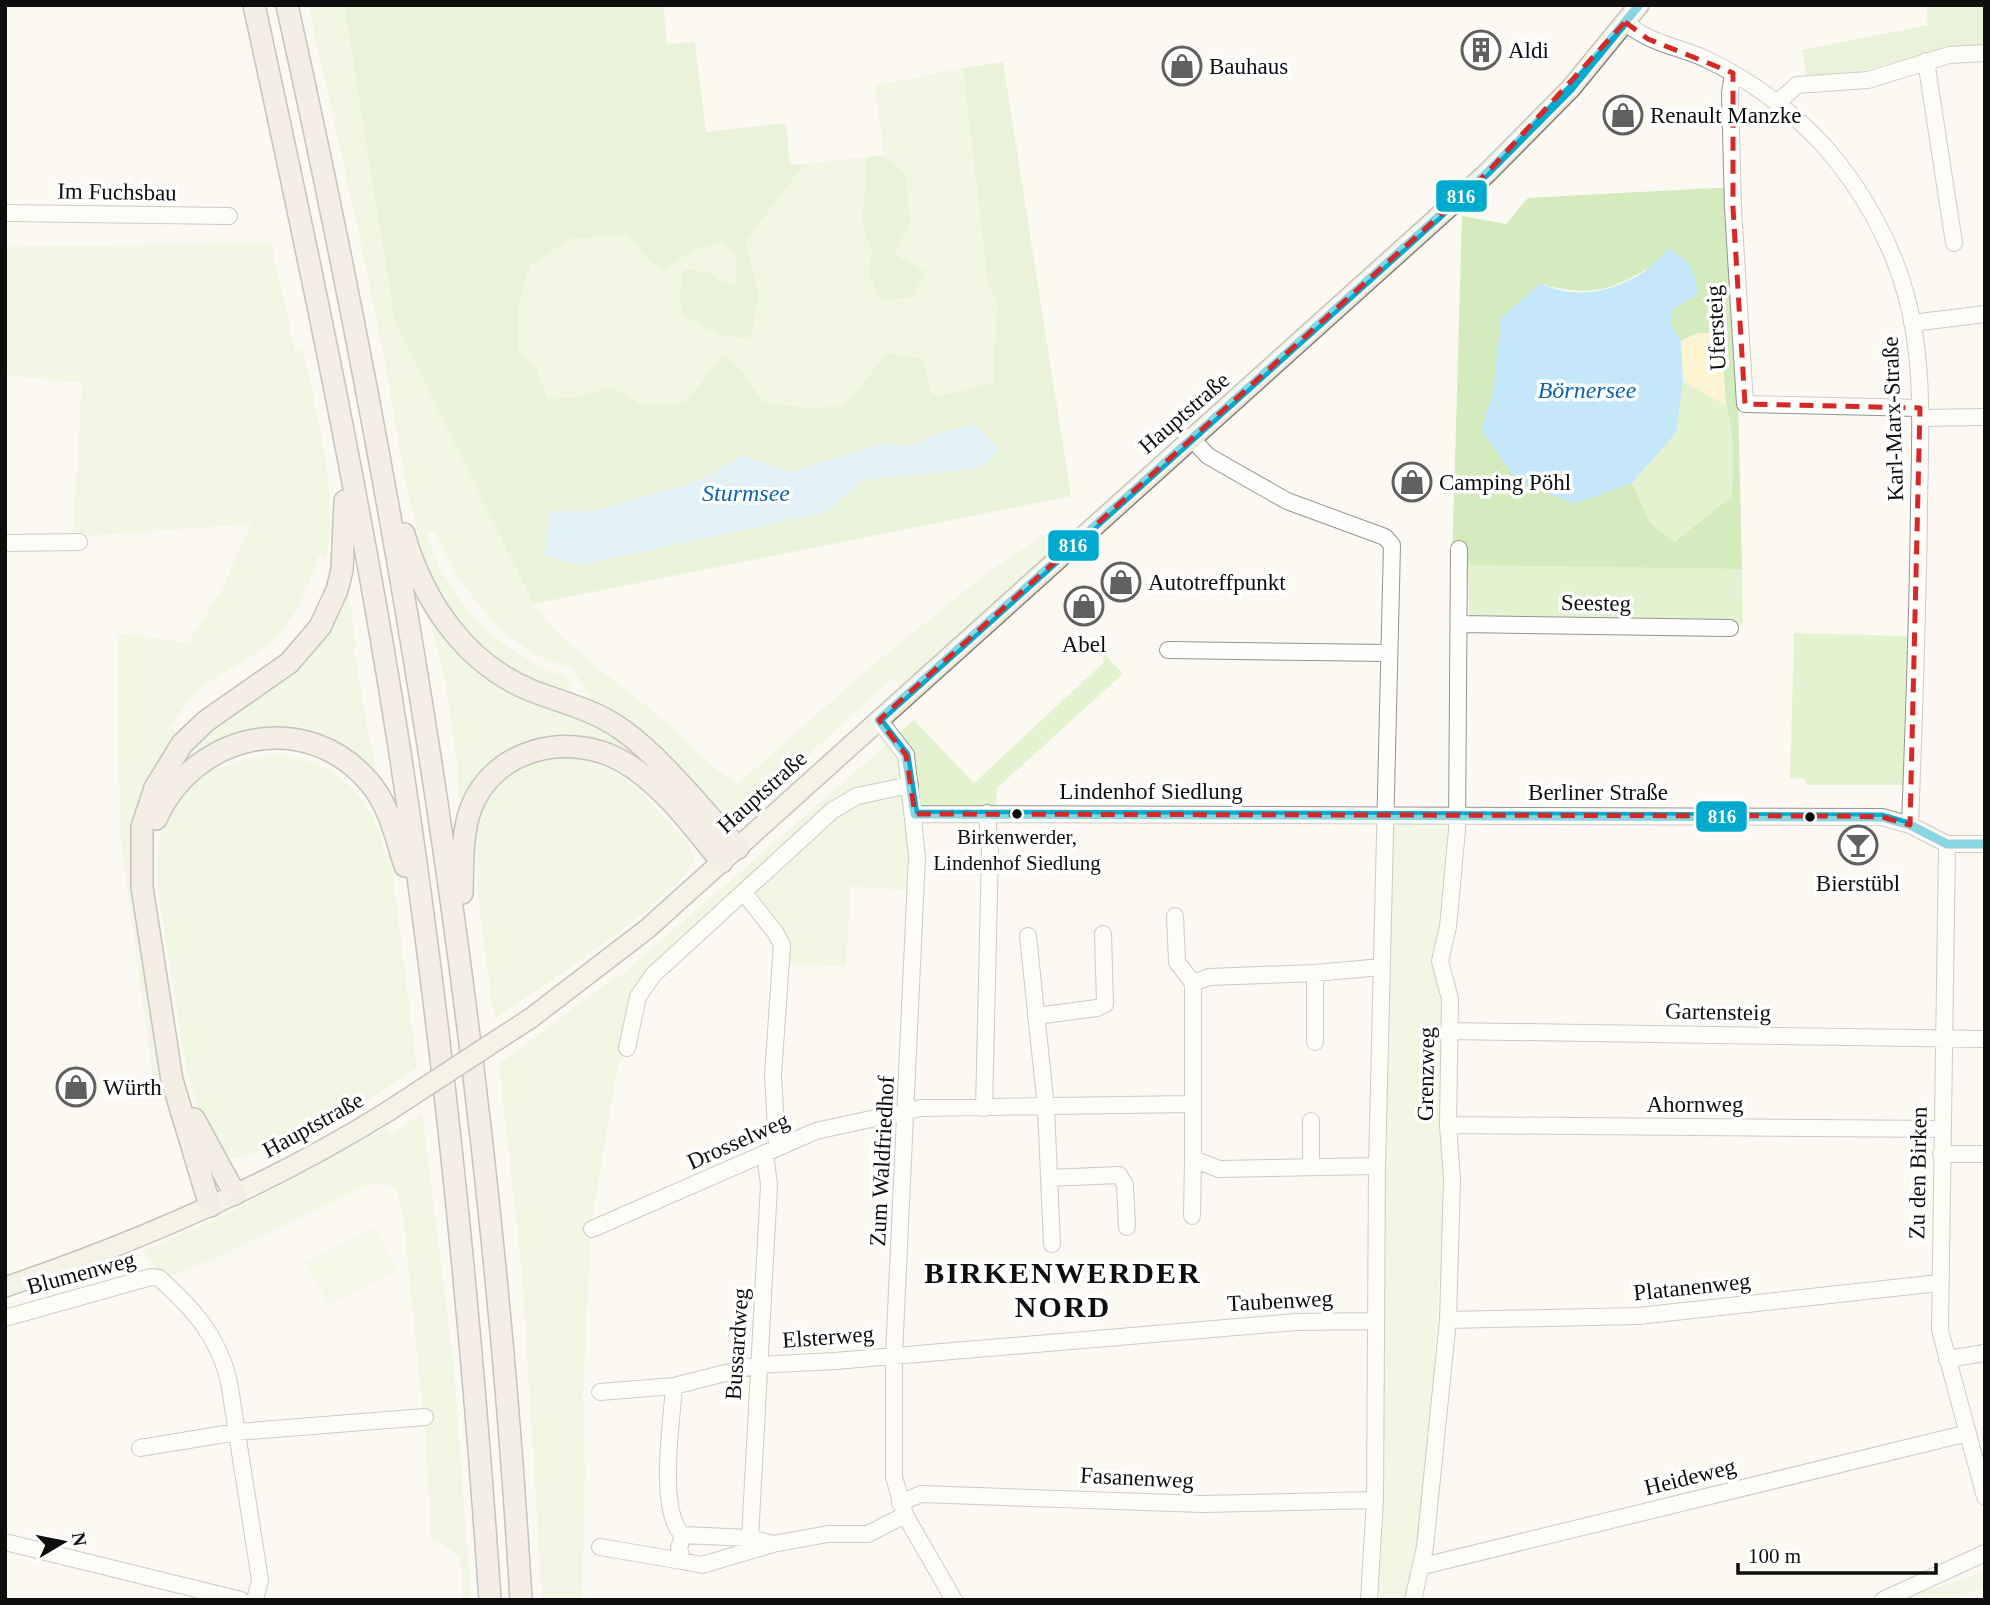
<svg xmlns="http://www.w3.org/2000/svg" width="1990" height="1605" viewBox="0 0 1990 1605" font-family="'Times New Roman',serif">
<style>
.green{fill:#e4f3cf}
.forest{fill:#d4ebbd;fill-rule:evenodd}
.sand{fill:#fdf4d1}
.pitch{fill:#eef6da}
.water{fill:#c4e7fa}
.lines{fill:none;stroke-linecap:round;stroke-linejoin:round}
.minor-casing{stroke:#959491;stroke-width:18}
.major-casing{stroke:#82817e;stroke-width:22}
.highway-casing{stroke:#82817e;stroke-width:24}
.minor{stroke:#fefefd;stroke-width:16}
.major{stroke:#ede8d8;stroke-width:19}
.highway{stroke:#ebdfd3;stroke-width:21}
.major-bridge-casing{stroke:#82817e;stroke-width:22;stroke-linecap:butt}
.major-bridge{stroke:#ede8d8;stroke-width:19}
.bus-1-casing{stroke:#fff;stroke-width:14}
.bus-1{stroke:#00a9ce;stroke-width:9}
.marked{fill:none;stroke:#d62828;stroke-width:5;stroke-dasharray:14 9;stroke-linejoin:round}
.bus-dot{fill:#0e0e0e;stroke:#fff;stroke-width:2.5}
.labels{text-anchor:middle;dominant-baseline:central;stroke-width:7;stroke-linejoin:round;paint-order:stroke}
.bus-label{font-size:21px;fill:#0e0e0e;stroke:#fff}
.poi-label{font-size:23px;fill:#0e0e0e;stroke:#fff;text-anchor:start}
.street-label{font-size:23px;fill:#0e0e0e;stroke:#fff}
.water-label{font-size:24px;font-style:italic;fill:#0965ad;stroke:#fff}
.district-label{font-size:30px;font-weight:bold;letter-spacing:2px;fill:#0e0e0e;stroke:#fff}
.line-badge{stroke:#fff;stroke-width:2.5}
.badge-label{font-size:19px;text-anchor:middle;font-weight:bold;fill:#fff}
</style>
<rect width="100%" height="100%" fill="#fbf9f2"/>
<path class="green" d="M308,5h36l51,318 139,281c35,47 83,77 127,114 29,24 43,46 77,66l129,-114 120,-97 59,-39 4,22 -42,41 -108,88 -7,-7 -146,132 -12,5 -28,-13 -114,-98 -19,-34 -40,-16 -36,-26 -41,-51 -22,-46 -9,3c25,72 70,116 140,143l9,20c-59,-22 -99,-44 -132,-99 -33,-53 -44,-166 -57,-230 -23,-122 -51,-242 -78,-363z
M963,68l25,217 9,17 -4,81 -47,12h-15l-44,-42 -43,53 -35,2 -46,-6 -21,-31 -19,-16 -38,48 -43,2 -30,-18 -32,10 -32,2 -12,-31 -18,-19 1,-43 11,-41 41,-26 56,-4 24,27 12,6 31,-17 27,-9 14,11 2,31 -15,-1 -11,-10 -32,21 80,2 -13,-55 58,-77 63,-7 -5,68 10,27 -4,20 38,-14 -11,-5 15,-32 -4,-47 -22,-18 -9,-70z
M271,243l24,107 8,-1c13,63 37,146 23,209l-8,-2c-9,31 -22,62 -46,85 -22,21 -54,31 -76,51 -10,10 -17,23 -25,35l7,7 -32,53 19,304 -10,3 -35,-260 -3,-201 71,10 34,-54 29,-65 -178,13 9,-154 -77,-8v-128z
M1683,381l43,24 7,37 -1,54 -59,46 -23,-19 -18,-40 44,-50z
M1468,565l274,4 1,56 -274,-7z
M348,589l8,54 -2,9 18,100 10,32 -14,-16 -130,-34 -26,9 -36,25c38,-47 91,-67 132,-110 18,-19 30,-44 40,-69z
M427,611c22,29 42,58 74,77 30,17 65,23 95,38 21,10 39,26 55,42 -33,-24 -92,-50 -131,-21 -20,15 -37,36 -55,53l-7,-3 -1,-37 -13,-84z
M1794,633l115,3 -3,149h-100l-1,-6 -15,-1z
M1104,653l19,21 -126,114 -1,24 -80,1 -21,-77 19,-16 60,63 129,-120z
M893,739l15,45 -52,11 -204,178 -37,106 -24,150 -8,164 2,82 -3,125h-40l-20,-329 -23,-207 116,-87 3,1z
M281,755c56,8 95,43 104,100l5,-2 27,215 -46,30 -121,57c-8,3 -18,6 -25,0 -38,-30 -49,-157 -57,-204 -5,-34 -16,-72 -9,-107 7,-35 28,-55 52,-79l4,6 28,-12z
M552,756c74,4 91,39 137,89l5,14c-12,37 -161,134 -200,160 -4,-34 -9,-68 -13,-102 -10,-77 -18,-135 71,-161z
M909,787l7,104 -65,-5 -5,80 -63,-2 -37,-71 88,-82z
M1450,814l-8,414 -12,211 -19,161h-37l15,-784z
M422,1114l32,254 17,232h-8l-3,-42 -20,-17 -9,-1 -5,-102 -23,-223 -6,-25 -12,-7 -18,2 -155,75 -49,19 -20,-28 84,-37 161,-87 2,7z
M1985,1572v14l-29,14h-59z"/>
<path class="forest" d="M344,5h319l4,39 28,-2 11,90 80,-9 4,42 14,-1 -58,77 13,55 -9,42 -28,-2 -39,-20 -4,-22 5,-25 27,4 11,10h15l-2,-30 -14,-11 -27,9 -31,18 -12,-7 -24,-27 -56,4 -41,26 -11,41 -1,43 18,19 12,31 32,-2 32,-10 30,18 43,-2 38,-48 19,16 21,31 46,6 35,-2 43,-53 35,6 9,36h15l47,-12 4,-81 -9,-17 -25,-217 40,-6 68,434 -537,108 -139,-281zM936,434l43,34 -117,12 -35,32 -246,53 -32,-53 47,-1 105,-31 42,-24 47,16 90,-28 33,2z
M1926,5h59v40h-27l-109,30h-43l-4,-25 126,-25z
M884,156l22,18 4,47 -15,32 30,19 -12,25 -32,3 -13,-28 4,-20 -10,-27 5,-68z
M1733,187l9,382 -290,-4 10,-349 44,8 22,-26zM1658,262l39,33 -23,13 -4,15 11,18 17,-8h23l2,53 10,56 -1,54 -58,46 -24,-19 -18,-40 -58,21 -93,-74 12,-38 8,-74 39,-34c53,14 73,6 118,-22z"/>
<path class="sand" d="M1698,333h23l5,72 -43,-24 -2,-40z"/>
<path class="pitch" d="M375,1227l22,43 -69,35 -22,-43z"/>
<path class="water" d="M1668,248c20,13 30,21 29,47l-23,13 -4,15 11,18 2,40 -7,52 -44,50 -58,21 -57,-23 -36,-51 12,-38 8,-74 39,-34c10,3 22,8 32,8 36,3 75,-15 96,-44z
M975,424l25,25 -20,19 -118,12 -35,32 -247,53 -36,-9 5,-45h47l105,-31 42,-24 47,16 90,-28 33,2 23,-12z"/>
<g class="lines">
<defs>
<path id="minor" d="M1625,22c25,22 52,24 81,37 44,21 86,52 119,88 36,41 67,95 81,148 19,68 14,141 13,211 -1,106 -5,212 -9,319
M1926,61l28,182
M1733,73l-3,20 3,115 12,196 175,4
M1777,103l20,-18 71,-5 81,-25 36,-2
M5,213l224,3
M1912,323l73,-9
M1920,418l65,-1
M1191,438l17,18 79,45 98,36 7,8 -15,621 -2,334 -6,100
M5,543l74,-1
M1461,624l269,4
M1168,650l220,3
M879,720l27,35 11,101 -23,499v122l11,38 49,85
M915,814l967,3 28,8 37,19h38
M1947,844l-7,486 45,167
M744,893l31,39 7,13 -9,130 4,72
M1175,916l2,46 16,21
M1028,936l18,172 6,136
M1315,973v69
M1036,1016l61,-8 8,-4 -2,-70
M1450,1031l535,8
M627,1048l11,-51 15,-22 180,-165 24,-14 53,-11
M984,1108l6,-256 -3,-39
M1448,1125l493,4
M1941,1154h44
M1377,1166l-158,3 -26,-10v-176l16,-6 106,-4 66,-6
M1311,1167v-46
M1049,1178l70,-3 6,10 2,42
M1192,1216l1,-57
M592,1229l224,-98 105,-23 271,-4
M5,1318l146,-41 8,1c33,29 60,59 70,104l31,198 -5,20
M1448,1320l190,-4 301,-33
M1947,1359l38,-6
M674,1386c-2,35 -17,126 9,149
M600,1392l74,-6 83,-21 78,-4 461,-39 80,-1
M140,1448l97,-16 188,-15
M900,1503l21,-9 281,10 173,-4
M750,1538l19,-353 -4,-32
M5,1542l236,58
M773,1544l-71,21 -20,-4 -3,-13 4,-13 67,3 23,6 55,-10h40l37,-19
M600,1547l82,14
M1423,1566l545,-133
M1413,1600l12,-53 23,-227 4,-141 -4,-54 2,-126 -10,-38 8,-34 9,-97 2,-281
M1883,1600l102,-47"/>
<path id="major" d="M531,1018l116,-89 840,-756 84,-85 68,-83
M5,1287c132,-45 263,-101 382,-175"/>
<path id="highway" d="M254,5c54,248 107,497 146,748 43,281 71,564 90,847
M287,5c117,526 203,1057 234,1595
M404,534c19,67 61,129 126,156 30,12 62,19 88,37 40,26 86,85 120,121
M156,819c38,-86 150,-112 214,-36 20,24 26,55 35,83
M462,893c1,-28 -1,-58 9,-85 23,-60 97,-76 149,-48 41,22 73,67 102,102
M194,1119l41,75
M210,1206l-38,-126 -30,-193v-60l13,-39 27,-44 24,-23 83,-58 31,-36 17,-37 5,-20 3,-69"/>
</defs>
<use href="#minor" class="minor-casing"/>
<use href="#major" class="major-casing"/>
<use href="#highway" class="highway-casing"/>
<use href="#minor" class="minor"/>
<use href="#major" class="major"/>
<use href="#highway" class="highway"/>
<defs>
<path id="major-bridge" d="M387,1112l144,-94"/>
</defs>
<use href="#major-bridge" class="major-bridge-casing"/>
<use href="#major-bridge" class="major-bridge"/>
<defs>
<path id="bus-1" d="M879,720l608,-547 84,-85 68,-83
M879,720l27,35 9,59
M915,814l967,3 28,8 37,19h38"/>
</defs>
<use href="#bus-1" class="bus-1-casing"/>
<use href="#bus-1" class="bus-1"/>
</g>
<path d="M0 0H1990V1605H0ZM1625,22l23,17 85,34v135l12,196 175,4 -10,417 -28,-8 -46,-1 -921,-2 -9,-59 -27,-35 608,-547z" fill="#fbf9f2" fill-opacity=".55" fill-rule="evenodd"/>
<path class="marked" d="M1625,22l23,17 85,34v135l12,196 175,4 -10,417 -28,-8 -46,-1 -921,-2 -9,-59 -27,-35 608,-547z"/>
<defs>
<symbol id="building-ring" viewBox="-11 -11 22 22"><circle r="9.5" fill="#fff" stroke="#61605e" stroke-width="1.5"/><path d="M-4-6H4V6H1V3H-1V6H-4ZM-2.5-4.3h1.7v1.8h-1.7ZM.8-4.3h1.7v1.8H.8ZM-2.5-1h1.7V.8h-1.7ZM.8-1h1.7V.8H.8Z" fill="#61605e"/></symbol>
<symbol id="shop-ring" viewBox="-11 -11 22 22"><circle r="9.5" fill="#fff" stroke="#61605e" stroke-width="1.5"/><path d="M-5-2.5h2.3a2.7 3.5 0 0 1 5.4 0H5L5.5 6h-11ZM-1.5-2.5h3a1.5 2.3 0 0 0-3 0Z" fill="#61605e"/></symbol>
<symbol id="bar-ring" viewBox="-11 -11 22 22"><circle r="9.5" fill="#fff" stroke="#61605e" stroke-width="1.5"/><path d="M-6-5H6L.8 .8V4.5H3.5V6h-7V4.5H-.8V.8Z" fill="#61605e"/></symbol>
</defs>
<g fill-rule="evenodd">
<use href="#building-ring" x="1459" y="28" width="44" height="44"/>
<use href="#shop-ring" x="1160" y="44" width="44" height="44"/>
<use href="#shop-ring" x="1601" y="93" width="44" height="44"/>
<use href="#shop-ring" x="1390" y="460" width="44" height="44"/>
<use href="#shop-ring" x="1099" y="560" width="44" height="44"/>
<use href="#shop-ring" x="1062" y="584" width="44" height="44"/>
<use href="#bar-ring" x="1836" y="823" width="44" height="44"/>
<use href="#shop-ring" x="54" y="1065" width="44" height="44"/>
</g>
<g class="bus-dot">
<circle cx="1017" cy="814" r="6"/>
<circle cx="1810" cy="817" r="6"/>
</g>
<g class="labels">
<g class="bus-label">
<text x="1017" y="837">Birkenwerder,<tspan x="1017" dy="26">Lindenhof Siedlung</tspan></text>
</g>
<g class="poi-label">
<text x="1508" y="50">Aldi</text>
<text x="1209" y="66">Bauhaus</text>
<text x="1650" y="115">Renault Manzke</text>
<text x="1439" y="482">Camping Pöhl</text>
<text x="1148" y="582">Autotreffpunkt</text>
<text x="1084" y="644" text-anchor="middle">Abel</text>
<text x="1858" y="883" text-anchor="middle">Bierstübl</text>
<text x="103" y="1087">Würth</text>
</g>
<g class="street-label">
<text transform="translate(117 192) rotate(1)">Im Fuchsbau</text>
<text transform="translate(1716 328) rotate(-93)">Ufersteig</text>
<text transform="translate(1184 413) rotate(-41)">Hauptstraße</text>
<text transform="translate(1893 419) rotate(-92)">Karl-Marx-Straße</text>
<text transform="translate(1596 603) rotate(1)">Seesteg</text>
<text x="1151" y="791">Lindenhof Siedlung</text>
<text transform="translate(762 792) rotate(-42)">Hauptstraße</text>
<text x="1598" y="792">Berliner Straße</text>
<text transform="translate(1718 1012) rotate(1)">Gartensteig</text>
<text transform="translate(1426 1074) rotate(-89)">Grenzweg</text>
<text x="1695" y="1104">Ahornweg</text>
<text transform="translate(313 1125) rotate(-29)">Hauptstraße</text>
<text transform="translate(738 1141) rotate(-24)">Drosselweg</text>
<text transform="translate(882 1161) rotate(-87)">Zum Waldfriedhof</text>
<text transform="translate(1918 1173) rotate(-89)">Zu den Birken</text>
<text transform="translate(81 1273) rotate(-15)">Blumenweg</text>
<text transform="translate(1692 1287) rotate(-6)">Platanenweg</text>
<text transform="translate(1280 1301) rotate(-3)">Taubenweg</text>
<text transform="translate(828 1337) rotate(-4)">Elsterweg</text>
<text transform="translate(737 1344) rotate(-86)">Bussardweg</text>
<text transform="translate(1690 1477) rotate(-14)">Heideweg</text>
<text transform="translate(1137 1478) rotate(3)">Fasanenweg</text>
</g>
<g class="water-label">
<text x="1587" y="390">Börnersee</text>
<text x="746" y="493">Sturmsee</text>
</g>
<g class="district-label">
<text x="1063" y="1272">BIRKENWERDER<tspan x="1063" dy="34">NORD</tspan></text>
</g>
</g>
<g class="line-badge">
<rect x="1435" y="179" width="53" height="34" rx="7" fill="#00a9ce"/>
<rect x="1047" y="529" width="53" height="33" rx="7" fill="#00a9ce"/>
<rect x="1695" y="800" width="53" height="33" rx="7" fill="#00a9ce"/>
</g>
<g class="badge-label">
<text x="1461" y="203">816</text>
<text x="1073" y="552">816</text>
<text x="1722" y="823">816</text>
</g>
<rect width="1990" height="1605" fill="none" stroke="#0e0e0e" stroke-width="14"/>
<g transform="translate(63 1542) rotate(80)" stroke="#ffffff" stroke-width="5" paint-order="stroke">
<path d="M0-5L12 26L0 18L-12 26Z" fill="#0e0e0e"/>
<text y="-10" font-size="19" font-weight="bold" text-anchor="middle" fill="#0e0e0e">N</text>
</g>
<path d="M1738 1563v10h198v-10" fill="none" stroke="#0e0e0e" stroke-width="3.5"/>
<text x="1748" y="1563" font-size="21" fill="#0e0e0e" stroke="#ffffff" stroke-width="5" paint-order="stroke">100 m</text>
</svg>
